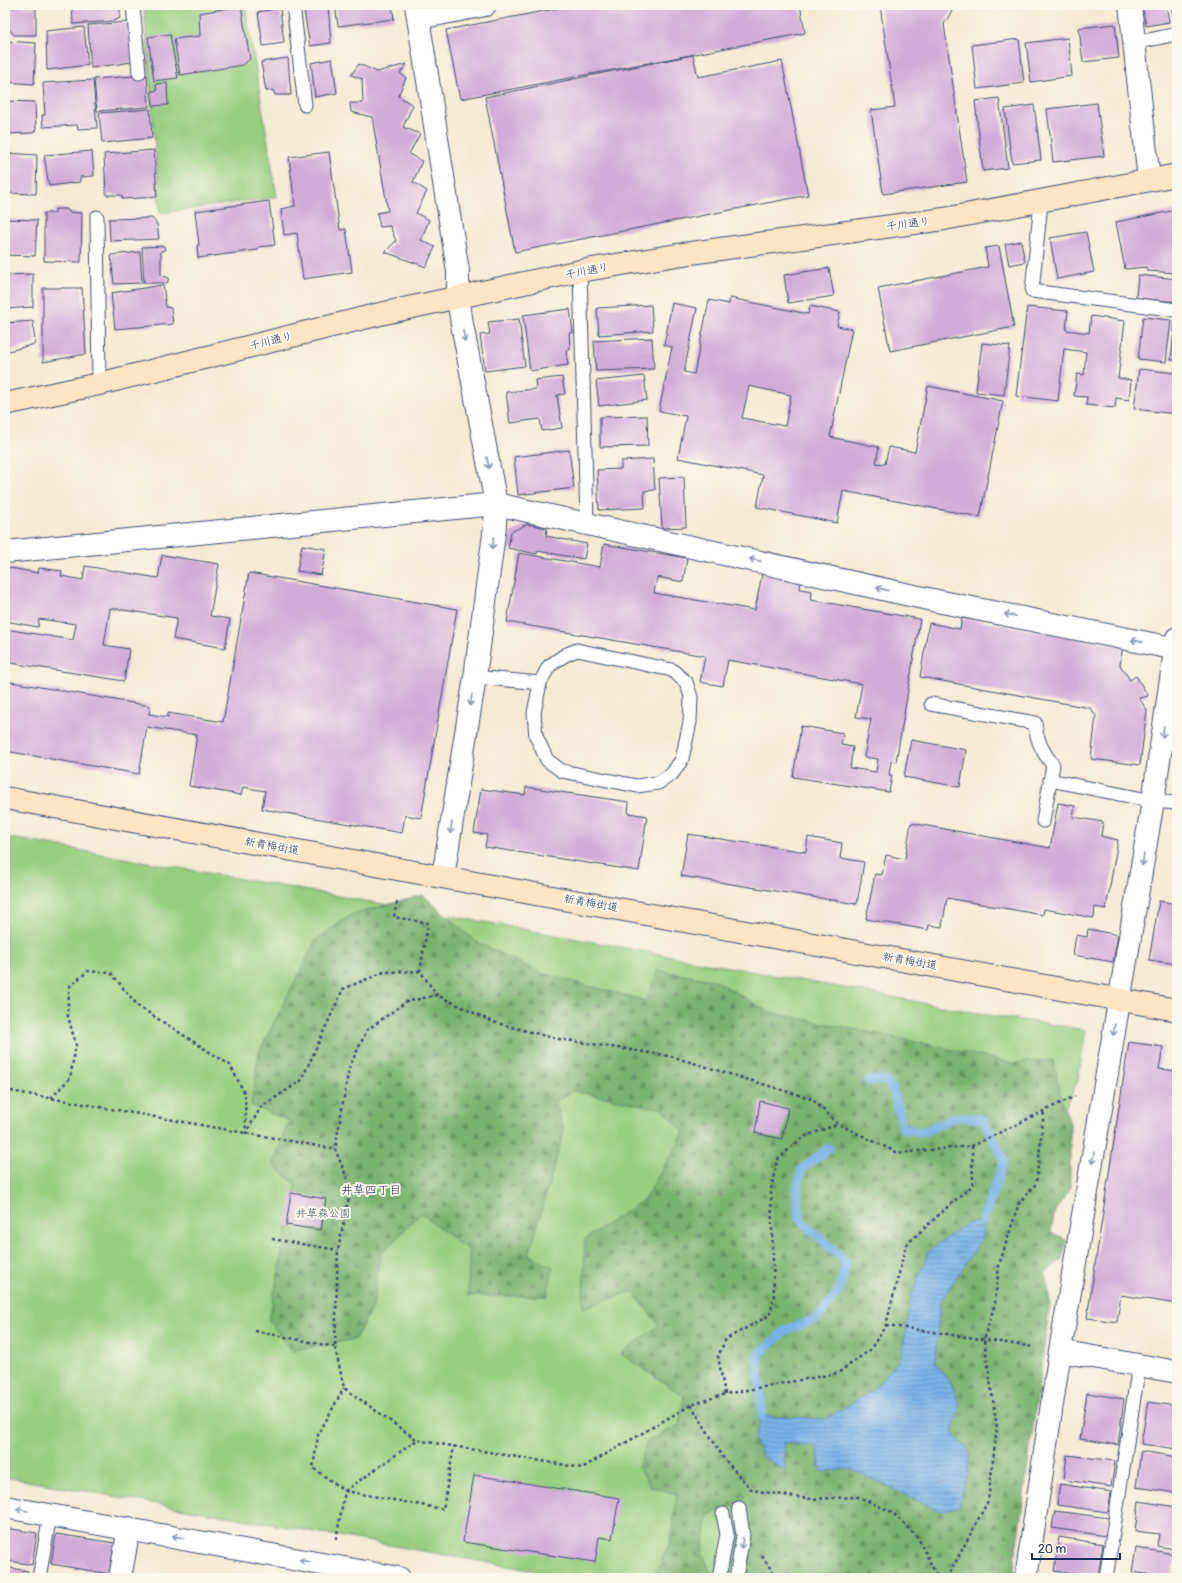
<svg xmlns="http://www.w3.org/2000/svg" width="1182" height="1583" viewBox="0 0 1182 1583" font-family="Pangolin,'Klee One',sans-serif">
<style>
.green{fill:#99cf81;stroke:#5a7f70}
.forest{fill:url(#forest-firs);stroke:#4a7066}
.water{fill:url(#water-rules);stroke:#4970a3}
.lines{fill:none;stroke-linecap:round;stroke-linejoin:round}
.stream{stroke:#77b1e8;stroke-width:9}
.building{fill:#d2acd9;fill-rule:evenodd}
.service-casing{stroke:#3c4b70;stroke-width:15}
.minor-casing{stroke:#3c4b70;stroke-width:24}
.secondary-casing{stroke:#3c4b70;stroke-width:24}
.path{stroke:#3c4b70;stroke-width:2.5;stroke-dasharray:3 3;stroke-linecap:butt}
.service{stroke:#fff;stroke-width:13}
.minor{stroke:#fff;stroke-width:22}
.secondary{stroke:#fde5c5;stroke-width:22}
.oneway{stroke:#8d97ae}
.labels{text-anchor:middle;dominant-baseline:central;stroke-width:4;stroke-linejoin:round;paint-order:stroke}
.street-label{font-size:11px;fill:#1b2f5e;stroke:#fbf7ec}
.park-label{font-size:11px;fill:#3a5767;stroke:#fbf7ec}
.neighbourhood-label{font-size:12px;fill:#1b2f5e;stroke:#fbf7ec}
</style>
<defs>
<pattern id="forest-firs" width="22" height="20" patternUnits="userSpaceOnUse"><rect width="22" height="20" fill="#7ab26f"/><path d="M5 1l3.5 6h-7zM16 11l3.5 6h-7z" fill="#63915e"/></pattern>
<pattern id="water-rules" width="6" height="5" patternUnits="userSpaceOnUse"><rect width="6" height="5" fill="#77b1e8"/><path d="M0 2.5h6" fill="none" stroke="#6190bf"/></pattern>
</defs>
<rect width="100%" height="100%" fill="#fbf7ec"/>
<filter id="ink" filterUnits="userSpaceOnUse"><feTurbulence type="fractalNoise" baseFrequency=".025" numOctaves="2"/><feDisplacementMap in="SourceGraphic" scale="8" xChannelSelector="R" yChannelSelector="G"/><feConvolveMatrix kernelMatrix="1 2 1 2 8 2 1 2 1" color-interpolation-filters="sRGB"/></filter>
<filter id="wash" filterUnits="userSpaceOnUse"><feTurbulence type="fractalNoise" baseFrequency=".012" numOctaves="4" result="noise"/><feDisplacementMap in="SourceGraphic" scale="16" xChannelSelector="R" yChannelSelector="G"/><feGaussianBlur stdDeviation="0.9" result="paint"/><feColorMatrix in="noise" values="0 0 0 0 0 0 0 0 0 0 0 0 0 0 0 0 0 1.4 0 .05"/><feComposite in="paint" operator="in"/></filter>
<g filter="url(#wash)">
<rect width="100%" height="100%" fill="#f5ebd5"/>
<path class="green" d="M144,5h101l32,192 -117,16z
M5,837l496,88 488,90 97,15 -8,50 -15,33 -71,465h-417l-570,-101z"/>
<path class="forest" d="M423,895l52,46 65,32 106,28 12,-31 58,11 53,31 124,25 120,26 40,-3 9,42 8,21v65l-15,23 -4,21 16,9 -5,18 -17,14 5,30 -37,271 -4,4h-266l3,-34 -6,-41 -32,12 -6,37 9,21 -3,5h-49l-3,-6 14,-29 7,-49 -26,-7 -13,-20 10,-26 31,-16 5,-29 -63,-42 38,-29 -27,-34 -49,17 2,-69 60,-40 39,-67 -21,-23 -90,-18 -18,11 9,29 -35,124 24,12 -6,29h-79l1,-45 -48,-38 -40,41 -8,52 -18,33 -64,12 -22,-31 27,-135 -23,-21 16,-43 -38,-16 8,-53 57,-112 35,-25z"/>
<path class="water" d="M983,1220l-1,19 -42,63 -5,60 17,23 8,19 -8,29 18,19 -2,20 -9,34 -19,5 -89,-42 -30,3 -4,-26 -33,-3 1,28 -23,-15 -8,-16 8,-24 64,3 47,-29 28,-33 11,-62 17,-44 37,-27z"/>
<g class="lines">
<path class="stream" d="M868,1081h17l8,8 10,40 20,3 32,-15 28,2 21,41 -21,60
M762,1416l-4,-61 28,-25 31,-11 22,-28 7,-29 -46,-42 -3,-29 4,-21 28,-22"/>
</g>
<g id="blocks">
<path class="building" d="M72,5l48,1v12l-6,3 -41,3z
M303,5h25l3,38 -21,3z
M335,5h57l2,14 -56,7z
M575,5h225l5,28 -345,66 -14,-69z
M880,5l75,1 -11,18 23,158 -84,12 -12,-84 24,-3z
M968,5h38v1l-37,4z
M1018,5h21v1l-20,2z
M1142,5h24l3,17 -23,4z
M1171,5h6v15l-3,1z
M241,6l9,53 -7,6 -63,10 -6,-36 26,-3 -1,-23z
M9,7h27v28h-22l-4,-5h-5v-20h4z
M280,8l4,35 -21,3 -5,-34z
M129,22l3,40 -41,6 -3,-43z
M1115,24l4,34 -36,4 -4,-34z
M84,27l4,38 -41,5 -1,-39z
M170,34l8,44 -24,3 -6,-44z
M1068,38l4,38 -41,6 -5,-39z
M1019,39l5,44 -47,6 -5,-44z
M5,41l31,2 -2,41 -29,-2z
M693,55l5,22 84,-16 26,134 -293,57 -30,-155z
M288,58l3,37h-16l-2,-5 -7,1 -5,-29z
M332,59l5,34 -22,4 -4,-34z
M359,64l18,8 30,-8 -7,9 6,5 -8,18 15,9 -10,22 17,7 -11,20 13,7 -9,21 14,9 -11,22 13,7 -8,20 14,7 -9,20 -41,-15 11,-11 -6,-15 -10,1 -3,-14 11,-2 -16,-94 -21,-5 -1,-9h13l-1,-24 -11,-4z
M147,75l2,32 -52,4 -3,-32z
M93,80l4,48 -19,1 -1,-4 -34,2 -1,-12h3l-2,-32z
M167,83l1,22 -15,1 -2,-15h6l-1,-7z
M999,98l9,70 -25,3 -8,-70z
M5,101l30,1 1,28 -4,3 -27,1z
M1097,103l7,53 -51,6 -6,-53z
M1034,105l7,55 -29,3 -7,-54z
M150,109l2,29 -50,5 -3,-30z
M154,150l3,47 -34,2 -2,-4h-15l-2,-41z
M92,151l2,25 -14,1v5l-31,4 -5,-31z
M329,152l11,78 6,-1 6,43 -49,7 -6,-46 -13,2 -3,-26 14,-3 -6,-49z
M5,153l32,2 -1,39 -31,-1z
M269,201l6,44 -17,2v3l-60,8 -1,-13h2l-4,-34z
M55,209h12l2,3 13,1 -1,49 -37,-1v-48h11z
M1177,210l-1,63 -29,-2v-4l-22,2 -9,-47z
M152,218l5,6 2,15 -49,2 -1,-22z
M5,219l32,1 -2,36 -30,-1z
M1086,232l8,40 -37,7 -7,-41z
M1021,241l4,21 -16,3 -4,-21z
M164,246l1,4 -4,1v24l8,3 -2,5h-23l-2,-36z
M999,246l15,81 -124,24 -12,-63 110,-21 -3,-19z
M140,252l2,31 -28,1 -3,-29z
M829,268l5,28 -46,7 -4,-28z
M33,274v33l-28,2v-34z
M1138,275l39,4v23l-41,-4z
M163,285l3,22 5,1 2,16 -58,5 -4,-36z
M43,288h39l4,66 -43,8z
M730,298l78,16 2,-8 30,6 -3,14 15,3 -22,108 49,10 -3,16 9,1 4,-17 26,5 13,-66 75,15 -23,116 -137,-26 -6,32 -80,-16 6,-32 -85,-17 8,-42 -27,-5 13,-64 -8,-2 8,-42 25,5 -13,64 10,2 15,-74 20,4zM749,386l42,9 -6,31 -43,-8z
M651,305l2,26 -54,4 -2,-27z
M1027,307l41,4 -2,19 23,3 2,-17 34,5 -7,57 13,2 -2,20 -13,-2 -1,10 -29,-3 1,-8 -13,-1 3,-22 7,1 2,-23 -22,-3 -6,52 -42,-5z
M570,309l3,24h-4l1,17h-4l2,15 -38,6 -7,-56z
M1143,317l28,3 -5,42 -28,-3z
M519,319l6,47 -40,5 -5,-36 10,-1 -2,-12z
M1175,320l2,1v39h-6z
M33,321l2,23 -30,8v-29z
M652,338l2,31 -58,2 -2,-30z
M982,343l28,3 -6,49 -28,-3z
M1139,369l38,4v41l-43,-5z
M644,376l3,24 -48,6 -3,-25z
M562,377l3,17 -8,1 5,33 -20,3 -2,-12 -30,4 -4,-31 30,-3 -1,-9z
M647,416l1,30 -48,1v-30z
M569,450l5,38 -56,7 -4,-38z
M653,459l2,31 -11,1 1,17 -46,2 -2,-40 24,-1v-8z
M684,477l2,50 -24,1 -3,-50z
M527,524l20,4 -1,8 41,8 -3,15 -47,-8v3l-29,-6 3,-16z
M604,544l83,14 -4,24 -26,-5 -3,16 101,17 7,-36 39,7 -1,8 12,2 -1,9 109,19 -24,143 -5,-1 -2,14h3l-3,17 -96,-15 8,-51 42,7 -2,12 12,2 -3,21 26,4 2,-13 -14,-2 7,-38 -15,-2 6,-33 -134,-24 -5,26 -23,-4 5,-26 -198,-34 12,-69 81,14z
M302,545l24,4 -5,26 -24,-4z
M162,555l57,9 -9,52 20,3 -5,29 -52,-9 4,-21 -67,-10 -6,37 25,4 -5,32 -119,-19v-33l68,11 3,-16 -37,-5 -1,8 -33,-6v-54l33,6 1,-5 23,3 -1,5 22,4 2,-14 73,12z
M249,573l208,36 -36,209 -16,-3 -3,18 -140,-24 3,-18 -22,-4 -2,8 -52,-9 8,-51 -50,-8 -8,47 -134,-23v-70l145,25 -1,8 19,3v-4l55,9z
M962,618l161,28 -3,19 10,15 6,-4 12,20 -9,2 8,12 -7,55 -49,-6 5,-43 -6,-8 -170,-31 9,-54 31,6z
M911,740l55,10 -6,37 -56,-10z
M1176,771h1v9h-2z
M526,787l103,15 -1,11 19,3 -8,55 -154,-24 2,-12 -13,-2 7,-44 44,6z
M1058,803l17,3 -2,11 30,5 -2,14 17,4 -12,69 -11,-2 -1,11 -50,-9 -1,6 -96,-17 -5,29 -13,-2 -1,5 -62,-11 9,-45 7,1 4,-20 19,4 6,-36 139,25z
M688,834l118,18 2,-15 34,6 -2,15 24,4 -7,42 -176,-28z
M1159,901l18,3v60l-28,-4z
M1088,929l30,6 -5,27 -40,-7 3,-20 11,2z
M1129,1042l34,5 -4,22 18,2v233l-56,-9 -4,27 -30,-4z
M760,1101l28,7 -6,31 -27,-6z
M291,1193l35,6 -5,31 -35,-5z
M1087,1393l37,6 -6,46 -38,-6z
M1148,1402l29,4v43l-36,-5z
M1141,1451l36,6v36l-41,-6z
M1067,1455l48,6 -4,26 -47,-7z
M474,1475l145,23 -7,41 -13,-2 -4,25 -132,-20z
M1060,1484l51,8 -3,20 -51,-7z
M1139,1501l38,6 -2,42 -18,-3 2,-12 -24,-3z
M1055,1511l54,7 -3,18 -54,-8z
M5,1528l32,5 -5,32 -27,-5z
M56,1534l59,9 -5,31 -59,-10z
M1059,1537l44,7 -5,34 -44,-7z
M1136,1548l39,6 -4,24 -39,-6z
M5,1567l23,4 -2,7h-21z"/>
</g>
</g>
<g filter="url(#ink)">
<use href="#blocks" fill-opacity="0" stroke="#3c4b70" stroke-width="1"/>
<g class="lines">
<defs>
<path id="service" d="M133,5l6,68
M293,5l12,100
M1134,43l43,-9
M1041,202l-9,89 145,19
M97,217l2,167
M580,271l7,252
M577,650l95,20 14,12 5,15 -1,25 -8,37 -10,15 -14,9 -21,3 -75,-15 -15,-11 -11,-24 -2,-23 6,-30 9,-17 16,-11z
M475,677l65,6
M931,704l104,19c1,16 7,29 18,42l-10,56
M1050,780l103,21 24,2
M39,1578l11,-63
M719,1578l8,-44 -4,-20
M736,1578l7,-43 -4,-27
M1106,1578l33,-213"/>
<path id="minor" d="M416,5l42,266v26l4,27 34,180 -1,22 -20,151 -32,200
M1130,5l19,175
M419,18l66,-13
M5,552l491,-48 441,97 240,48
M1060,1351l117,21
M5,1507l394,71
M120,1578l9,-50
M1026,1578l34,-227 93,-550 24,-163"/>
<path id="secondary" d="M5,404l94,-20 281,-70 200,-43 103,-17 261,-35 233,-44
M5,798l1172,212"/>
</defs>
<use href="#service" class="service-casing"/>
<use href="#minor" class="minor-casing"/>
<use href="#secondary" class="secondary-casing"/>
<path class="path" d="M397,902l-3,15 34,6 -8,48 17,24
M5,1090l330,59
M51,1098l19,-20 6,-33 -9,-32 3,-27 18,-15 23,2 27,33 92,59 15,29 1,39 15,-26 40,-26 42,-92 41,-17 36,-1
M972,1146l1,39 -29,25 -38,35 -20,80 -16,25 -32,23 -113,21 -34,11 -109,63 -165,-28 -73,-52 -9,-41 3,-97 13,-62 -16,-39 14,-81 18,-38 39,-28 31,-7 56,27 60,16 117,18 142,43 26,25 60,29 74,-7 103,-50
M272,1239l66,11
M886,1325l148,22
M255,1331l80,16
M725,1394l-7,-38 8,-17 44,-24 4,-19 -3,-106 6,-30 26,-23 35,-13
M691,1405l34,55 27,30 56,9 51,-2 33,15 26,26 20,40
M345,1491l98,18 11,-63
M345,1491l72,-51
M336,1539l9,-48 -32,-23 5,-33 26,-47
M762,1556l15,22
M947,1578l41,-77 9,-74 -13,-87 11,-37 4,-38 20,-62 17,-19 8,-73"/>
<use href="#service" class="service"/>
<use href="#minor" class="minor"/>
<use href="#secondary" class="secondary"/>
</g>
<defs><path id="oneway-shaft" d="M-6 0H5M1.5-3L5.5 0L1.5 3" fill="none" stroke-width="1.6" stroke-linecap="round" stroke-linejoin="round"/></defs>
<g class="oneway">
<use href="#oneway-shaft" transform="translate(464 336) rotate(79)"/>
<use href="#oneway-shaft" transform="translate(488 463) rotate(79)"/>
<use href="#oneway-shaft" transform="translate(493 543) rotate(98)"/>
<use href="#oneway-shaft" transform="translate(755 560) rotate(-167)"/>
<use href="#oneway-shaft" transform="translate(882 589) rotate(-167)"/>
<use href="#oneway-shaft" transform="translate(1010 615) rotate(-169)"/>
<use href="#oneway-shaft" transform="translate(1137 641) rotate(-169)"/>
<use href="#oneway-shaft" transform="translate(471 700) rotate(99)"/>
<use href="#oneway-shaft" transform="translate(1163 732) rotate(98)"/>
<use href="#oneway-shaft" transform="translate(451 828) rotate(99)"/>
<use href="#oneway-shaft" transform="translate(1143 860) rotate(100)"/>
<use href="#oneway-shaft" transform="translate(1114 1030) rotate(99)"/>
<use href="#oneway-shaft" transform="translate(1093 1158) rotate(100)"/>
<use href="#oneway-shaft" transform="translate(22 1510) rotate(-170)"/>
<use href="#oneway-shaft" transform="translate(178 1537) rotate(-170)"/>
<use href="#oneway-shaft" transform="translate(742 1543) rotate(100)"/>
<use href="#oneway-shaft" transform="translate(305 1561) rotate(-170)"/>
</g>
</g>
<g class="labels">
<g class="street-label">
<text transform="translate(908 224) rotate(-8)">千川通り</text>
<text transform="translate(587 271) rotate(-11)">千川通り</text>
<text transform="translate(271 341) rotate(-14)">千川通り</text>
<text transform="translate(272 846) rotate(10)">新青梅街道</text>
<text transform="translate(591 903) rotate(10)">新青梅街道</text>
<text transform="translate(910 961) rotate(10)">新青梅街道</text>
</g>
<g class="park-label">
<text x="323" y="1213">井草森公園</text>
</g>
<g class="neighbourhood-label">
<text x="371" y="1190">井草四丁目</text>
</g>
</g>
<rect width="1182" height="1583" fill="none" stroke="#fbf7ec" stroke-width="20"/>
<path d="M1032 1553v6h88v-6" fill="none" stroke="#1b2f5e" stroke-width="2"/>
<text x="1038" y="1553" font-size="12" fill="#1b2f5e" stroke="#fbf7ec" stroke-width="3" paint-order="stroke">20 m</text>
</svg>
